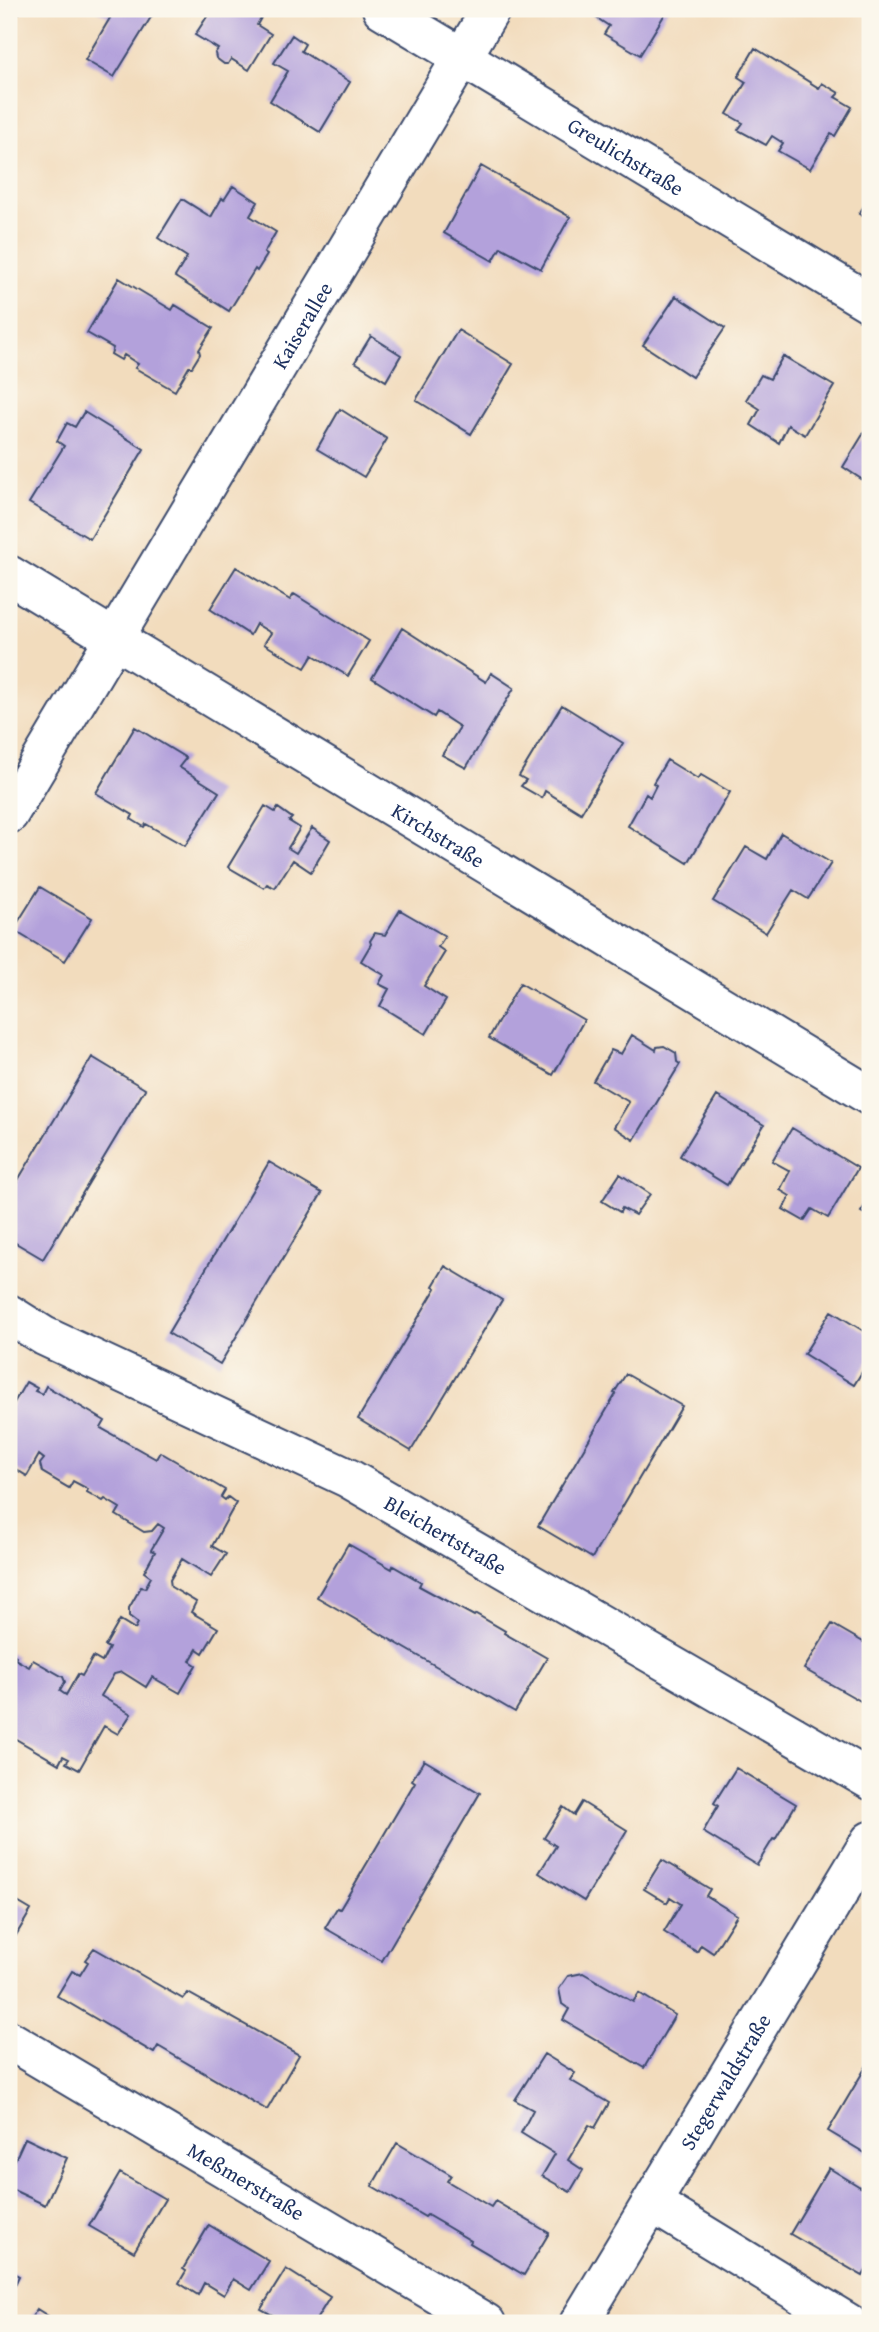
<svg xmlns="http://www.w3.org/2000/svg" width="879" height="2332" viewBox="0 0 879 2332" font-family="'Gentium Book Plus',serif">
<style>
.building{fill:#b3a1db}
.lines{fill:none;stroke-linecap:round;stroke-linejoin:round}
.minor-casing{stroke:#3b496c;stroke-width:42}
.minor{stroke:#fff;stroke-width:38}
.labels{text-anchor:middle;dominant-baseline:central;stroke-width:6;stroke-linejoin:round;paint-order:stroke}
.street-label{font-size:21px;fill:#1b2f5e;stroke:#fbf7ec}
</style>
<rect width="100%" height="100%" fill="#fbf7ec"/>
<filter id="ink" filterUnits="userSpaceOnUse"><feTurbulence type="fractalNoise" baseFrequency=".0143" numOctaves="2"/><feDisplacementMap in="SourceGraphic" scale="14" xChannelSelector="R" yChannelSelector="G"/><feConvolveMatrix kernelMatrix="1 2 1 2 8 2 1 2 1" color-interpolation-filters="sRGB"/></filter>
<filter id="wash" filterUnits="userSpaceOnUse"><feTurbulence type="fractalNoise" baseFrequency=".00686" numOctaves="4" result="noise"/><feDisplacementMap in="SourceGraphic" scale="28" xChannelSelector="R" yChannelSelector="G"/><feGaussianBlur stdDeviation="1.57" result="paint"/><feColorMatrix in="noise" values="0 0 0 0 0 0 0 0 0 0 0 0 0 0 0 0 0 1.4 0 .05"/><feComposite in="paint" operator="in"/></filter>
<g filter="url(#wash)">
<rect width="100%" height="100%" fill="#f2dcbd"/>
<g id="blocks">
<path class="building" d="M9,9h12l-2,4 -5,1 -5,-3z
M96,9h60l-42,68 -29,-17 25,-42z
M212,9h42l9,5 -6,11 14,9 -22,36 -18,-11 -3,5h-4l-8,-6 -1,-5 3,-4 -23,-14z
M583,9h85l-28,46 -36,-21 5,-8z
M292,35l13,9 -4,7 49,31 -30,50 -50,-31 18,-30 -14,-8z
M755,48l64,40 3,-5 17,10 -4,4 17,10 -17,29 -4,-2 -21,35 -32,-18 5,-8 -11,-7 -6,9 -28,-15 5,-7 -16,-9 19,-32 -8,-5z
M481,166l89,51 -29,52 -40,-22 -8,14 -49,-28z
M233,186l25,16 -8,14 26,16 -12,21 3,2 -10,16 -2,-2 -26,42 -54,-34 12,-20 -29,-19 24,-39 29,18 11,-19 2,2z
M870,196v24l-11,-6z
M119,278l53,32 3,-5 38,23 -14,22 1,4 -8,13h-3l-14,24 -40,-23 3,-4 -14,-9 -3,5 -10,-6 2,-6 -26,-15z
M676,296l49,32 -33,49 -49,-32z
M458,330l55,34 -42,70 -55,-34z
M371,336l30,19 -15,26 -31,-19z
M783,356l51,30 -29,49 -17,-10 -9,18 -28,-18 9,-16 -14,-9 15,-25 9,4z
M340,409l47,30 -23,38 -47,-28z
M84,412l60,37 -54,90 -61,-36 35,-57 -7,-5 10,-18 8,4z
M870,423v51l-4,8 -23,-15z
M236,567l54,33 4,-6 75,47 -21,35 -35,-21 -8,13 -41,-24 7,-11 -15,-9 -6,11 -40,-26z
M402,628l84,54 5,-9 23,15 -48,80 -24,-13 18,-28 -23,-15 -3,5 -62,-39z
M562,705l61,38 -42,70 -36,-22 -3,7 -21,-12 5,-6 -7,-4z
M135,727l51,31 -7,9 40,25 -34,54 -39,-22 -2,3 -13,-8 2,-4 -37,-22z
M667,760l31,19 3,-4 29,17 -42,71 -60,-37 18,-32 4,3 6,-12 -3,-2z
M265,806l10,6 3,-4 14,10 -3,3 11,7 -12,20 8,5 16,-25 18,12 -19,32 -18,-12 -18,28 -8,-4 -3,4 -36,-21z
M781,833l50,30 -23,36 -15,-9 -27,43 -53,-32 33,-54 21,12z
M40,887l52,31 -27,43 -52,-31z
M400,910l45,26 -7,11 7,5 -21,34 22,14 -20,34 -46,-28 9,-17 -10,-5 5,-9 -23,-14 10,-17 -1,-3 5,-8 10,2z
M520,983l64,37 -31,55 -64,-37z
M632,1035l24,15 1,-3 7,-1 12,7 1,9 3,2 -46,76 -20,-13 15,-25 -36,-21 18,-31 10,4z
M92,1057l53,32 -102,170 -34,-20v-44z
M717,1096l47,29 -37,60 -47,-29z
M792,1128l66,40 -30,50 -16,-9 -8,12 -21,-12 7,-13 -10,-6 10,-19 -18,-10z
M269,1162l53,31 -102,171 -52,-31z
M620,1174l30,20 -15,21 -13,-7 -2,4 -18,-11z
M870,1197v20l-9,-5z
M445,1266l57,34 -91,151 -53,-32 78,-131 -3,-2z
M831,1311l39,24v24l-16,26 -50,-31z
M626,1374l56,32 -90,152 -54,-32 78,-132 -2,-1z
M26,1382l11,6 -2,3 7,3 4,-8 59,35 -4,7 55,31 4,-7 65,38 -4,7 4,3 3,-3 8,6 -24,43 14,8 -15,23 -29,-18 -12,21 1,7 25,15 -5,10 27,16 -15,25 -6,-4 -7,12 6,4 -16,28 -28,-16 -6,10 -24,-15 -8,2 -13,22 30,18 -13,20 -14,-8 -25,44 -13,-7 3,-4 -6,-3 -4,8 -50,-29v-83l7,4 -1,3 14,8 4,-7 30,17 2,5 -5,9 6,4 12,-21 4,2 11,-19 9,5 7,-14 -4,-2 15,-26 15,9 3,-6 -9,-7v-8l12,-21 4,1 6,-11 -7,-5 11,-20 -4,-2 13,-22 -6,-4 -6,7 -8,1 -28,-17 4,-7 -15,-9 -2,2 -9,-5 -7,-4 1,-3 -15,-8 -4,7 -27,-16 -2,-8 4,-5 -5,-4 -12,21 -18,-11v-61l3,2z
M348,1544l44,25 1,-3 28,16 -2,4 55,30 2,-2 29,17 -1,2 43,25 -32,54 -198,-115z
M832,1624l38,22v46l-6,11 -60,-34z
M424,1760l56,33 -98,168 -57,-33 12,-20 3,1 75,-127 -3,-2z
M736,1768l60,36 -21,36 -2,-1 -16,26 -54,-33 15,-26 -4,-3z
M582,1802l45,28 -43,71 -45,-28 17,-27 -12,-8 19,-31 11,8z
M662,1860l48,29 -4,7 31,19 -24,38 -12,-8 -4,7 -33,-20 17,-28 -11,-7 -3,6 -23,-14z
M9,1897l22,13 -22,37z
M94,1948l89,51 5,-6 111,62 -32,55 -109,-64 -4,7 -97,-57 15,-25 8,4 8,-13 -3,-2z
M583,1973l50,29 6,-9 36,22 -31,53 -81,-48 6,-11 -7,-5 -3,-15 9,-13z
M544,2054l31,19 -5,7 39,23 -14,25 -6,-3 -21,35 15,10 -13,22 -28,-16 13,-22 -34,-21 12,-23 -18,-10z
M870,2060v96l-42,-25z
M25,2138l42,20 -22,47 -36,-17v-15z
M397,2143l54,32 -4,6 44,26 4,-6 54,32 -25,42 -54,-32 1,-2 -25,-15 -19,-11 -2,2 -53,-31z
M829,2168l41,25v70l-7,13 -73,-42z
M120,2173l45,26 -31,53 -45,-26z
M209,2225l60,36 -18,29 -18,-11 -9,16 -20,-12 -6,12 -19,-12 7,-12 -3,-2z
M286,2269l44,28 -16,26h-44l4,-7 -13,-7z
M9,2271l10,5 -10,22z
M37,2309l22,14h-31z"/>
</g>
</g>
<g filter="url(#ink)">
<use href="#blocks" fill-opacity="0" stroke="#3b496c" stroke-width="2"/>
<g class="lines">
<defs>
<g id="minor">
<path id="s1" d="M382,9l488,294"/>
<path id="s2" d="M9,575l861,521"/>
<path id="s3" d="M9,814l482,-805"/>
<path id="s4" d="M9,1314l35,22 304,142 522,302"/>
<path id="s5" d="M9,2040l477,283"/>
<path d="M652,2203l196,120"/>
<path id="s6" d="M579,2323l291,-482"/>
</g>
</defs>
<use href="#minor" class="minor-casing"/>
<use href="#minor" class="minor"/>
</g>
</g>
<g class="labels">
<g class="street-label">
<text stroke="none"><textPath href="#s1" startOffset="285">Greulichstraße</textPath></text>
<text stroke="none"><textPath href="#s3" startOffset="570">Kaiserallee</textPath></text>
<text stroke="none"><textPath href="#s2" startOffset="502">Kirchstraße</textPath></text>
<text stroke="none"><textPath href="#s4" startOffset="490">Bleichertstraße</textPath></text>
<text stroke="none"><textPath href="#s6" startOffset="282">Stegerwaldstraße</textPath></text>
<text stroke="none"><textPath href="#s5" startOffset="276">Meßmerstraße</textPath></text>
</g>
</g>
<rect width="879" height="2332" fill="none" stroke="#fbf7ec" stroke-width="35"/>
</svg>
